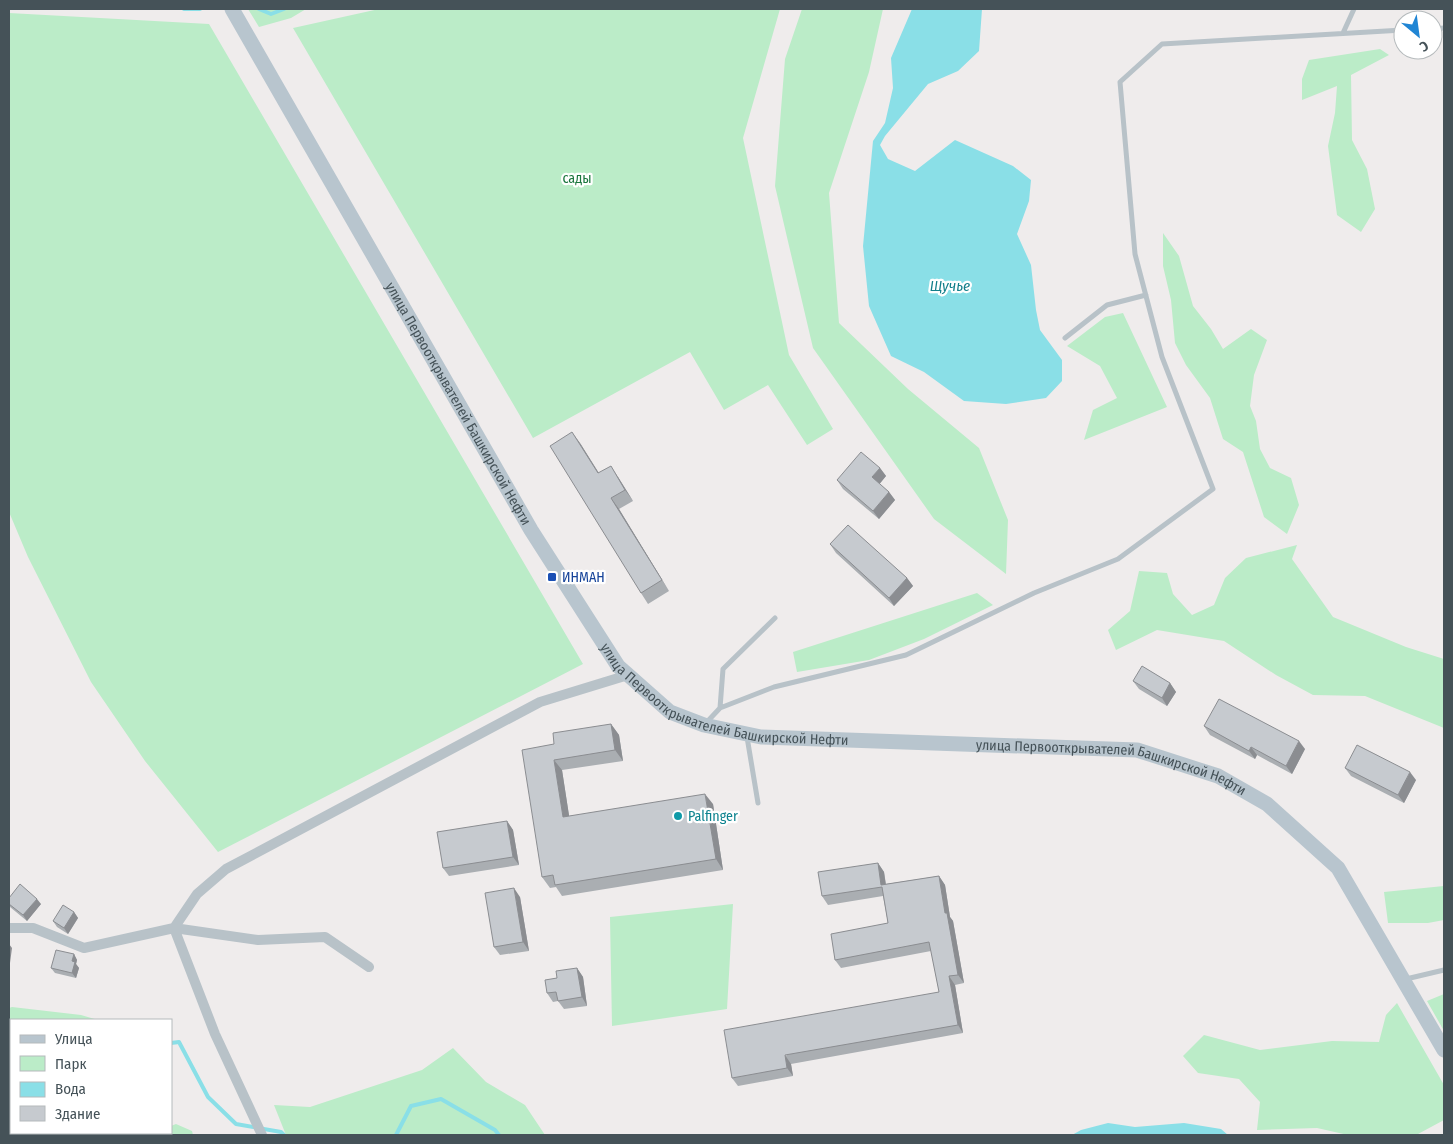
<svg xmlns="http://www.w3.org/2000/svg" width="1453" height="1144" viewBox="0 0 1453 1144" font-family="'Fira Sans Condensed',sans-serif">
<style>
.green{fill:#bbecc8}
.water{fill:#8adfe7}
.lines{fill:none;stroke-linecap:round;stroke-linejoin:round}
.stream{stroke:#8adfe7;stroke-width:4}
.lane{stroke:#b8c2c8;stroke-width:5}
.street{stroke:#b8c2c8;stroke-width:10}
.secondary{stroke:#b8c5ce;stroke-width:15}
.wall{fill:#aaaeb2}
.shaded-wall{fill:#8b8d91}
.building{fill:#c6cacf;stroke:#8b8d91}
.transit-dot{fill:#1a4fb4;stroke:#fff;stroke-width:2}
.culture-dot{fill:#0f9aa8;stroke:#fff;stroke-width:2}
.labels{text-anchor:middle;dominant-baseline:central;stroke-width:4.5;stroke-linejoin:round;paint-order:stroke}
.park-label{font-size:14px;fill:#1a763d;stroke:#fff}
.street-label{font-size:14px;fill:#455258;stroke:#fff}
.transit-label{font-size:14px;fill:#164399;stroke:#fff;text-anchor:start}
.culture-label{font-size:14px;fill:#0d838f;stroke:#fff;text-anchor:start}
.water-label{font-size:15px;font-style:italic;fill:#127f8a;stroke:#fff}
</style>
<rect width="100%" height="100%" fill="#efecec"/>
<path class="green" d="M248,9h58l-15,9 -32,9z
M379,9h401l-37,129 46,217 44,74 -26,16 -39,-60 -44,25 -34,-58 -157,86 -240,-410z
M802,9h81l-14,63 -40,121 10,130 69,66 71,59 29,72 -2,54 -72,-55 -121,-171 -38,-162 10,-127z
M9,13l200,11 374,640 -365,188 -73,-91 -54,-79 -63,-125 -19,-45z
M1380,49l9,6 -38,20 1,65 15,29 8,40 -14,23 -24,-17 -9,-69 7,-33 2,-27 -35,14v-21l7,-19z
M1163,233l16,23 14,50 18,23 12,20 28,-20 16,11 -13,35 -4,31 6,15 4,28 10,19 21,10 8,27 -12,29 -23,-17 -21,-65 -20,-13 -13,-41 -24,-33 -11,-22 -4,-43 -8,-34z
M1123,313l44,94 -83,33 9,-30 24,-12 -17,-32 -33,-20 38,-29z
M1297,545l-5,14 41,58 73,30 38,12v69l-79,-32 -52,-1 -37,-20 -52,-34 -67,-11 -41,20 -8,-20 22,-19 9,-40 28,2 6,21 19,21 22,-10 11,-27 21,-20z
M977,593l16,12 -69,34 -55,21 -72,12 -4,-20z
M1444,886v34l-16,3h-40l-4,-31z
M733,904l-6,105 -115,17 -2,-109z
M1444,994v37l-17,-30z
M1397,1003l47,82v35l-26,14 -10,1h-60l-31,-7 -60,2 3,-28 -21,-23 -41,-6 -15,-17 21,-21 56,15 72,-9 47,1 7,-27z
M12,1007l69,8 17,5h-87v54l-2,1v-67z
M453,1048l33,34 39,23 20,30h-259l-12,-30 36,2 112,-37z
M176,1124l16,7 1,4h-32l1,-2h9v-7z"/>
<path class="water" d="M912,9h70l-3,42 -21,20 -30,13 -43,52 -5,9 8,14 27,12 40,-31 58,26 18,14 -2,21 -12,33 14,31 5,45 4,20 22,30v21l-16,17 -40,6 -42,-3 -40,-29 -33,-16 -22,-50 -6,-60 10,-105 12,-18 8,-35 -2,-30z
M1108,1123l27,4 49,-4 37,6 7,6h-156l9,-5z"/>
<g class="lines">
<path class="stream" d="M184,9h16
M259,9l12,5 13,-5
M171,1043l8,-1 29,55 28,27 45,8 3,3
M9,1044l2,-1
M396,1135l15,-29 30,-7 54,31 4,5"/>
<path class="lane" d="M1433,29l11,-1
M1343,33l11,-24
M1065,338l42,-33 39,-10
M720,708l3,-39 52,-51
M706,723l14,-15 54,-21 132,-32 128,-62 84,-34 95,-70 -51,-132 -27,-103 -15,-172 42,-38 241,-14
M747,737l11,66
M1406,979l38,-9"/>
<path class="street" d="M9,928h24l51,20 90,-20 84,12 67,-3 44,30
M262,1135l-47,-101 -41,-106 23,-34 29,-25 314,-167 88,-27"/>
<path class="secondary" id="s1" d="M232,9l299,521 87,136 52,46 34,13 57,12 376,13 81,26 49,28 71,64 106,182"/>
</g>
<path class="wall" d="M580,443l19,30 19,4 15,24 -14,8 50,82 -21,13 -7,-11z
M880,468l6,8 -7,8 10,8 6,8 -16,19 -36,-30 -6,-9z
M830,544l77,34 6,8 -19,20 -58,-53z
M1133,681l37,2 6,9 -9,14 -28,-17z
M611,724l8,11 4,26 -61,9 7,46 144,-12 10,66 -161,26 -6,-9 -6,1 -8,-11 12,-133z
M1204,726l101,23 -13,25 -35,-19 -2,4 -45,-24z
M1345,768l71,12 -12,23 -53,-27z
M507,821l6,9 6,35 -70,11 -6,-8z
M878,863l6,9 2,12 53,-8 6,9 5,32 3,4 11,62 -9,2 8,48 -172,31 2,12 -55,10 -6,-8 207,-86 -8,-41 -90,17 -6,-8 53,-37 -5,-27 -55,9 -6,-9z
M520,897l9,54 -29,4 -6,-8z
M9,898l32,6 -14,17 -17,-14 -1,-2z
M74,912l4,6 -10,16 -11,-7 -4,-6z
M74,954l3,6 -1,4 3,4 -3,10 -21,-5 -4,-5z
M577,968l6,9 4,29 -23,3 -6,-8 -5,1 -6,-9 10,-15z"/>
<path class="shaded-wall" d="M572,432l8,11 26,42 -8,-12z
M611,466l7,11 15,24 -8,-11z
M880,468l6,8 -8,10 -6,-9z
M889,492l6,8 -16,19 -6,-8z
M611,498l8,11 50,82 -7,-11z
M907,578l6,8 -19,20 -5,-8z
M1170,683l6,9 -9,14 -5,-8z
M611,724l8,11 4,26 -8,-11z
M1299,741l6,8 -13,25 -6,-8z
M1251,747l6,8 -2,4 -6,-8z
M554,760l8,10 9,58 -8,-11z
M1410,772l6,8 -12,23 -6,-8z
M705,794l8,10 10,66 -7,-11z
M507,821l6,9 6,35 -6,-8z
M878,863l6,9 3,22 -6,-9z
M939,876l6,9 5,32 3,4 11,62 -6,-8 -13,-62z
M514,888l6,9 9,54 -6,-9z
M37,899l4,5 -14,17 -4,-6z
M74,912l4,6 -10,16 -4,-6z
M9,944l3,4 -2,15 -1,-1z
M74,954l3,6 -1,4 3,4 -3,10 -4,-5v-12z
M577,968l6,9 4,29 -5,-9z
M949,976l6,9 8,48 -5,-8z
M785,1055l6,9 2,12 -6,-8z"/>
<path class="building" d="M572,432l26,41 13,-7 14,24 -14,8 51,82 -21,13 -91,-147z
M861,452l19,16 -8,9 17,15 -16,19 -36,-31z
M848,525l59,53 -18,20 -59,-54z
M1142,666l28,17 -8,15 -29,-17z
M1219,699l80,42 -13,25 -35,-19 -2,4 -45,-25z
M611,724l4,26 -61,10 9,57 142,-23 11,65 -161,26 -2,-10 -11,2 -20,-127 32,-6 -1,-11z
M1357,745l53,27 -12,23 -53,-27z
M507,821l6,36 -70,11 -6,-36z
M878,863l3,22 58,-9 6,37h2l11,62 -9,1 9,49 -173,30 2,13 -55,10 -8,-48 215,-38 -10,-50 -94,18 -4,-26 57,-11 -6,-36 -60,9 -4,-24z
M20,884l17,15 -14,16 -14,-11v-6z
M514,888l9,54 -29,5 -9,-54z
M63,905l11,7 -10,16 -11,-7z
M56,950l18,4 -2,7 3,1 -3,11 -21,-5z
M577,968l5,29 -24,4 -2,-9 -9,1 -2,-13 12,-2 -1,-7z"/>
<rect class="transit-dot" x="547" y="572" width="10" height="10" rx="2.5"/>
<circle class="culture-dot" cx="678" cy="816" r="5"/>
<g class="labels">
<g class="park-label">
<text x="577" y="178">сады</text>
</g>
<g class="street-label">
<text stroke="none"><textPath href="#s1" startOffset="455">улица Первооткрывателей Башкирской Нефти</textPath></text>
<text stroke="none"><textPath href="#s1" startOffset="875">улица Первооткрывателей Башкирской Нефти</textPath></text>
<text stroke="none"><textPath href="#s1" startOffset="1280">улица Первооткрывателей Башкирской Нефти</textPath></text>
</g>
<g class="transit-label">
<text x="562" y="577">ИНМАН</text>
</g>
<g class="culture-label">
<text x="688" y="816">Palfinger</text>
</g>
<g class="water-label">
<text x="950" y="286">Щучье</text>
</g>
</g>
<rect width="1453" height="1144" fill="none" stroke="#455258" stroke-width="20"/>
<rect x="10" y="1019" width="162" height="115" fill="#ffffff" stroke="#b5babc"/>
<rect x="20" y="1035" width="25" height="8" fill="#b8c5ce" stroke="#b5babc"/>
<text x="55" y="1044" font-size="15" fill="#455258">Улица</text>
<rect x="20" y="1056" width="25" height="15" fill="#bbecc8" stroke="#b5babc"/>
<text x="55" y="1069" font-size="15" fill="#455258">Парк</text>
<rect x="20" y="1082" width="25" height="15" fill="#8adfe7" stroke="#b5babc"/>
<text x="55" y="1094" font-size="15" fill="#455258">Вода</text>
<rect x="20" y="1106" width="25" height="15" fill="#c6cacf" stroke="#b5babc"/>
<text x="55" y="1119" font-size="15" fill="#455258">Здание</text>
<g transform="translate(1418 35) rotate(151)"><circle r="24" fill="#ffffff" stroke="#b5babc"/>
<path d="M0-4L9 19L0 12L-9 19Z" fill="#2085d4"/>
<text y="-8" font-size="14" font-weight="bold" text-anchor="middle" fill="#455258">С</text>
</g>
</svg>
